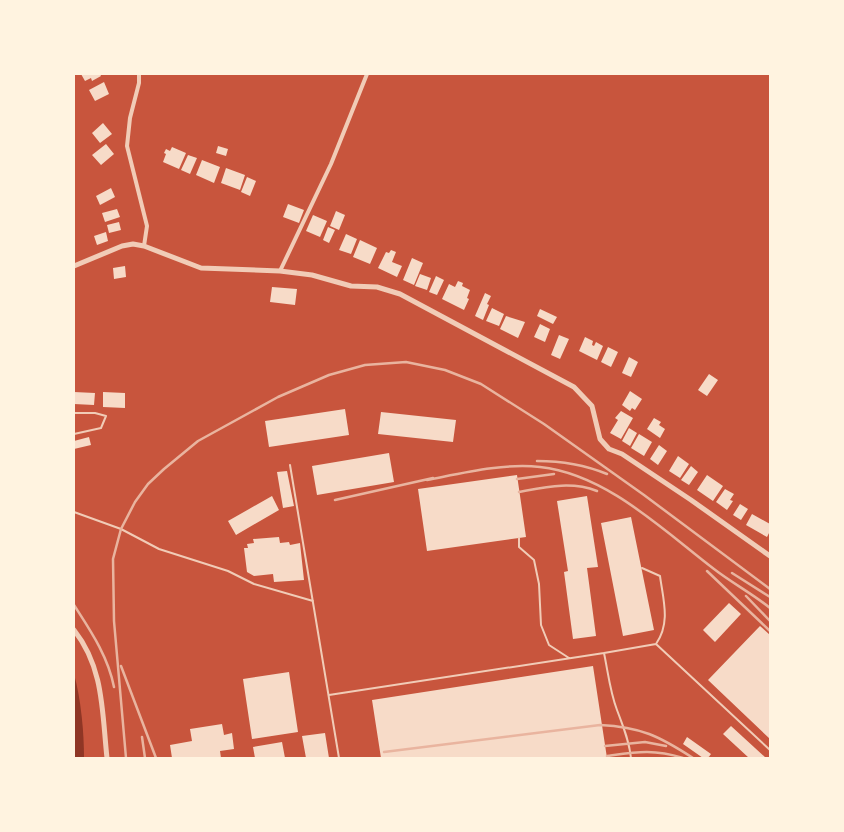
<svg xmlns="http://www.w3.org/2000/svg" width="844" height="832" viewBox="0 0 844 832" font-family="'Noto Sans',sans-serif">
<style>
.water{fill:#8f3625}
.building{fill:#f7dbc8}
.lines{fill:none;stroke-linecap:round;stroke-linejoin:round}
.service{stroke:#f1ccb7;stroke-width:2}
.minor{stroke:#f1ccb7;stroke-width:4}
.tertiary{stroke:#f1ccb7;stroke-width:5}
.rail{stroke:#e9b49f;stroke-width:2.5}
</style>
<rect width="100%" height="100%" fill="#c8553d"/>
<path class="water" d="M74,674c7,25 10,58 10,84h-10z"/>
<path class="building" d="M81,74h19l1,2 -9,5 -1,-3 -6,3z
M104,82l5,12 -14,7 -6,-11z
M103,123l9,11 -12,9 -8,-10z
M106,144l8,10 -13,11 -9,-10z
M218,146l10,3 -2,7 -10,-3z
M172,147l14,6 -7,16 -16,-7 3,-8 -2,-1 2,-4 4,2z
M188,155l9,3 -7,16 -9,-4z
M202,160l18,7 -6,16 -18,-8z
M226,168l19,7 -5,15 -19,-7z
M247,177l9,4 -6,15 -9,-4z
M111,188l4,9 -15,8 -4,-9z
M288,204l16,6 -5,13 -16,-6z
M117,209l3,8 -15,5 -3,-9z
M336,211l9,4 -6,15 -9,-4z
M313,215l14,6 -7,16 -14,-6z
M119,222l2,8 -12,3 -2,-8z
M328,227l7,3 -6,13 -6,-3z
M106,232l2,9 -11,4 -3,-9z
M346,234l11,5 -6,15 -12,-4z
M360,240l17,8 -7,16 -17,-7z
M391,250l5,2 -4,10 10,4 -5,11 -19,-9 8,-16 3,1z
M412,258l11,5 -9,22 -11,-5z
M125,266l1,11 -12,2 -1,-11z
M420,274l11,4 -4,12 -12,-4z
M436,276l8,4 -7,15 -8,-3z
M458,281l5,2 -1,3 8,4 -3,8 2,1 -5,11 -22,-11 7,-15 6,3z
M272,287l25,2 -2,16 -25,-3z
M485,293l6,3 -4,8 2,1 -6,15 -8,-4z
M492,308l12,6 -5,12 -13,-5z
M540,309l17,8 -4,7 -16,-8z
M506,316l19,6 -7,16 -18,-9z
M540,324l10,5 -5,13 -11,-5z
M559,335l10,4 -9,20 -9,-4z
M585,337l8,4 -1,4 2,1 2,-4 7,4 -6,14 -18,-9z
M608,347l10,5 -7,15 -10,-5z
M629,357l9,5 -7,15 -9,-4z
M709,374l9,6 -11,16 -9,-6z
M630,391l12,8 -7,11 -3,-2 -2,3 -8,-6z
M74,392l21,1 -1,12 -20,-1z
M103,392l22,1v15l-22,-1z
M345,409l4,26 -80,12 -4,-26z
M621,411l12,7 -12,21 -11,-6 8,-13 -3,-2z
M381,412l75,8 -3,22 -75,-8z
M654,418l7,4 -2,3 6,4 -5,9 -13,-9z
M629,428l8,5 -7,13 -8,-5z
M639,434l13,8 -8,14 -13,-8z
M89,437l2,8 -17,4v-8z
M659,445l8,6 -9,14 -8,-6z
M389,453l5,29 -77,13 -5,-29z
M678,456l11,8 -9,14 -11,-7z
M691,466l7,6 -9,13 -8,-5z
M287,471l7,35 -11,2 -6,-36z
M517,475l9,62 -99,14 -9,-62z
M707,475l16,11 -10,15 -16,-11z
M725,489l9,5 -4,6 3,1 -6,9 -11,-8z
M272,496l7,14 -43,25 -8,-14z
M587,496l11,71 -11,1 9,68 -23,3 -9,-67 4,-1 -11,-70z
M740,504l8,5 -7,11 -8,-5z
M752,514l18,10v7l-3,6 -21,-12z
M631,517l23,113 -31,6 -22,-113z
M279,537l1,6 9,-1 1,3 10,-2 4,37 -30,2 -1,-8 -19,2 -7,-4 -3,-24h4l-1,-4 7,-1 -1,-4z
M729,603l12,11 -26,28 -12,-12z
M760,626l10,9v104l-62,-59z
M593,666l14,92h-226l-9,-58z
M289,672l9,60 -46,7 -9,-60z
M222,724l2,11 8,-2 2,16 -14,2 1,7h-49l-2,-13 22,-4 -2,-12z
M731,726l35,32h-17l-26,-24z
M325,733l4,25h-23l-4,-22z
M687,737l24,17 -3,4h-5l-20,-14z
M282,742l3,16h-30l-2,-11z"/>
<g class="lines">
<path class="service" d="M74,413h21l11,3 -5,12 -27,6
M290,465l49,293
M74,512l47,17 38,20 69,22 26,13 59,17
M519,538v9l15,13 5,24 2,41 8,20 20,13
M642,568l18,8c3,23 11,47 -4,68
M329,695l275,-42
M631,758c-2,-18 -8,-32 -14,-48 -7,-18 -9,-38 -13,-57l52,-9 114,106"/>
<path class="minor" d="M139,74v9l-9,35 -3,28 20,80 -3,20
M280,271l51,-107 36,-90"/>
<path class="tertiary" d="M74,266l48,-20 11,-2 11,2 57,22 79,3 32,4 39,11 26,1 23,7 174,93 18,19 8,33 9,10 13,5 69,46 79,56
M74,630c30,38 28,82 33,128"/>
<path class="rail" d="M537,461c24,0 48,4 70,13
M517,479l37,-5
M427,480c36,-7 76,-17 113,-13 66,7 123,63 174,102 18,14 39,25 56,39
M519,492c27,-5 52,-11 78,-1
M335,500l98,-22
M707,571l63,60
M732,573l38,24
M746,596l24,25
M74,605c16,25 34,51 40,82
M121,666l35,92
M142,737l3,21
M605,746l40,-4 21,4
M384,752l216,-27c41,2 59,11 93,33
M607,756c30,-4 46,-7 76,2
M126,758l-12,-137 -1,-62 8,-30 14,-27 13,-18 16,-15 34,-28 80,-44 51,-22 36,-10 41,-3 39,8 36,14 63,40 100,71 126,94
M708,758h1"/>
</g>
<rect width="844" height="832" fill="none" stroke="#fff3e0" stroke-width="150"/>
</svg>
